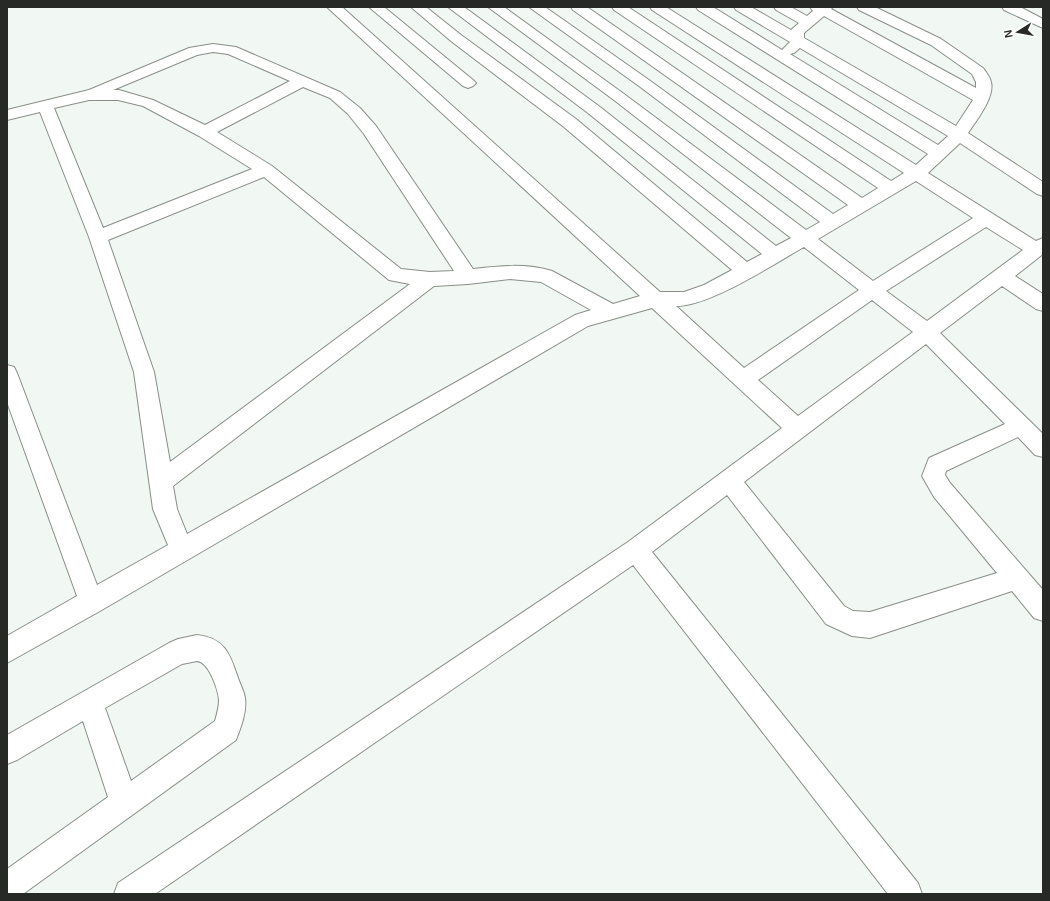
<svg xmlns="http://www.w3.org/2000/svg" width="1050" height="901" viewBox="0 0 1050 901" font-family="Arial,sans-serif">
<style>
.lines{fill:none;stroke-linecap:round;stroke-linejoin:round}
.minor-casing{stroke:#898e89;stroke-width:2}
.minor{fill:#fff;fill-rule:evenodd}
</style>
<rect width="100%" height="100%" fill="#f1f7f2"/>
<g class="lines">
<defs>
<path id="minor" d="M327,7h15l318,285h24l20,-7 28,-15 -168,-143 -113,-86 -40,-34h15l35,28 115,84 171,143 15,-8 -174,-141 -140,-106h16l136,100 176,139 15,-8 -177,-138 -126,-93h16l120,87 182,136 14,-8 -181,-136 -110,-79h16l104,73 184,134 15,-9 -275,-195 -2,-3h16l275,191 16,-10 -264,-178 -2,-3h16l263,174 13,-8 -252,-163 -2,-3h16l250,158 12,-11 -230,-144 -2,-3h17l69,43 8,-8 -54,-32 -2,-3h17l40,23 8,-7 -23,-13 -2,-3h17l16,9 6,-5 -3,-4h23l-2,2 145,79v-6l-4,-8 -41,-29 -72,-35 -2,-3h18l66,32 42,29c3,4 7,9 8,14 4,15 -15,39 -23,51l75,49v14l-6,-2 -77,-51 -32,30 108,68 7,-3v16l-28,22 28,18v17l-7,-2 -34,-23 -62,47 103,101v23l-8,-2 -17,-18 -72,34 -1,4 5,8 93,107v31l-9,-3 -22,-27 -142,47 -18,-2 -26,-12 -99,-129 -75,57 266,331 4,11h-34l-255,-329 -478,329h-41l4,-11 510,-341 154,-114 -130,-120 -64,18 -488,285 -93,52v-27l70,-40 -70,-194v-37l7,2 3,6 80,212 71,-40 -15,-36 -19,-137 -45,-135 -49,-125 -33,8v-10l82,-20 100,-42 24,-4 23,3 104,45 20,16 16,18 97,143c26,-3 53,-6 79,2l61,33 27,-8zM824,16l149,84 -17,26 -152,-88v-5zM800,48l148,88 -10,9 -148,-91 4,-1zM213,52l15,2 62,27 -85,44 -52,-25 -34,-10h-6l84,-35zM303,87l27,11 18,16 16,20 90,137 -24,1 -29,-3 -129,-103 -55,-34zM89,100h29l25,6 56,30 53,33 -149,59 -49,-120zM264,177l125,103 21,4 -240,178 -16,-90 -46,-132zM916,181l57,37 -100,63 -55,-42zM986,227l37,23 -96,71 -41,-30zM804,247l55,43 -115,78 -68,-62c34,0 96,-41 128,-59zM510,279l31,3 50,28 -16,5 -388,219 -10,-25 -4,-23 261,-200 34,-2zM872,300l41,32 -115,84 -40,-36zM926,344l79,80 -76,34 -7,18 12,21 63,76 -127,39 -17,-1 -9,-5 -100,-124z
M369,7h15l89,73 3,3 -3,3 -5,2 -5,-2z
M1002,7h18l23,12v9l-39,-18z
M197,635c28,3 33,19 41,43 2,6 6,13 7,20 2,13 -4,29 -9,42l-213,154h-16v-25l101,-72 -25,-76 -66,39 -10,4v-29l162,-92 9,-4zM197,661c12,1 21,28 22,39 0,7 -2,14 -4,21l-84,60 -26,-73 77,-44z"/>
</defs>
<use href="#minor" class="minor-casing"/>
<use href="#minor" class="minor"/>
</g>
<rect width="1050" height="901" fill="none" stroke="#262926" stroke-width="16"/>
<g transform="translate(1018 32) rotate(259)" stroke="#ffffff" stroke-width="3" paint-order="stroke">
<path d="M0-3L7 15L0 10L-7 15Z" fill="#262926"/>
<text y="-6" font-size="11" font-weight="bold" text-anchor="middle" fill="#262926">N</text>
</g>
</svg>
